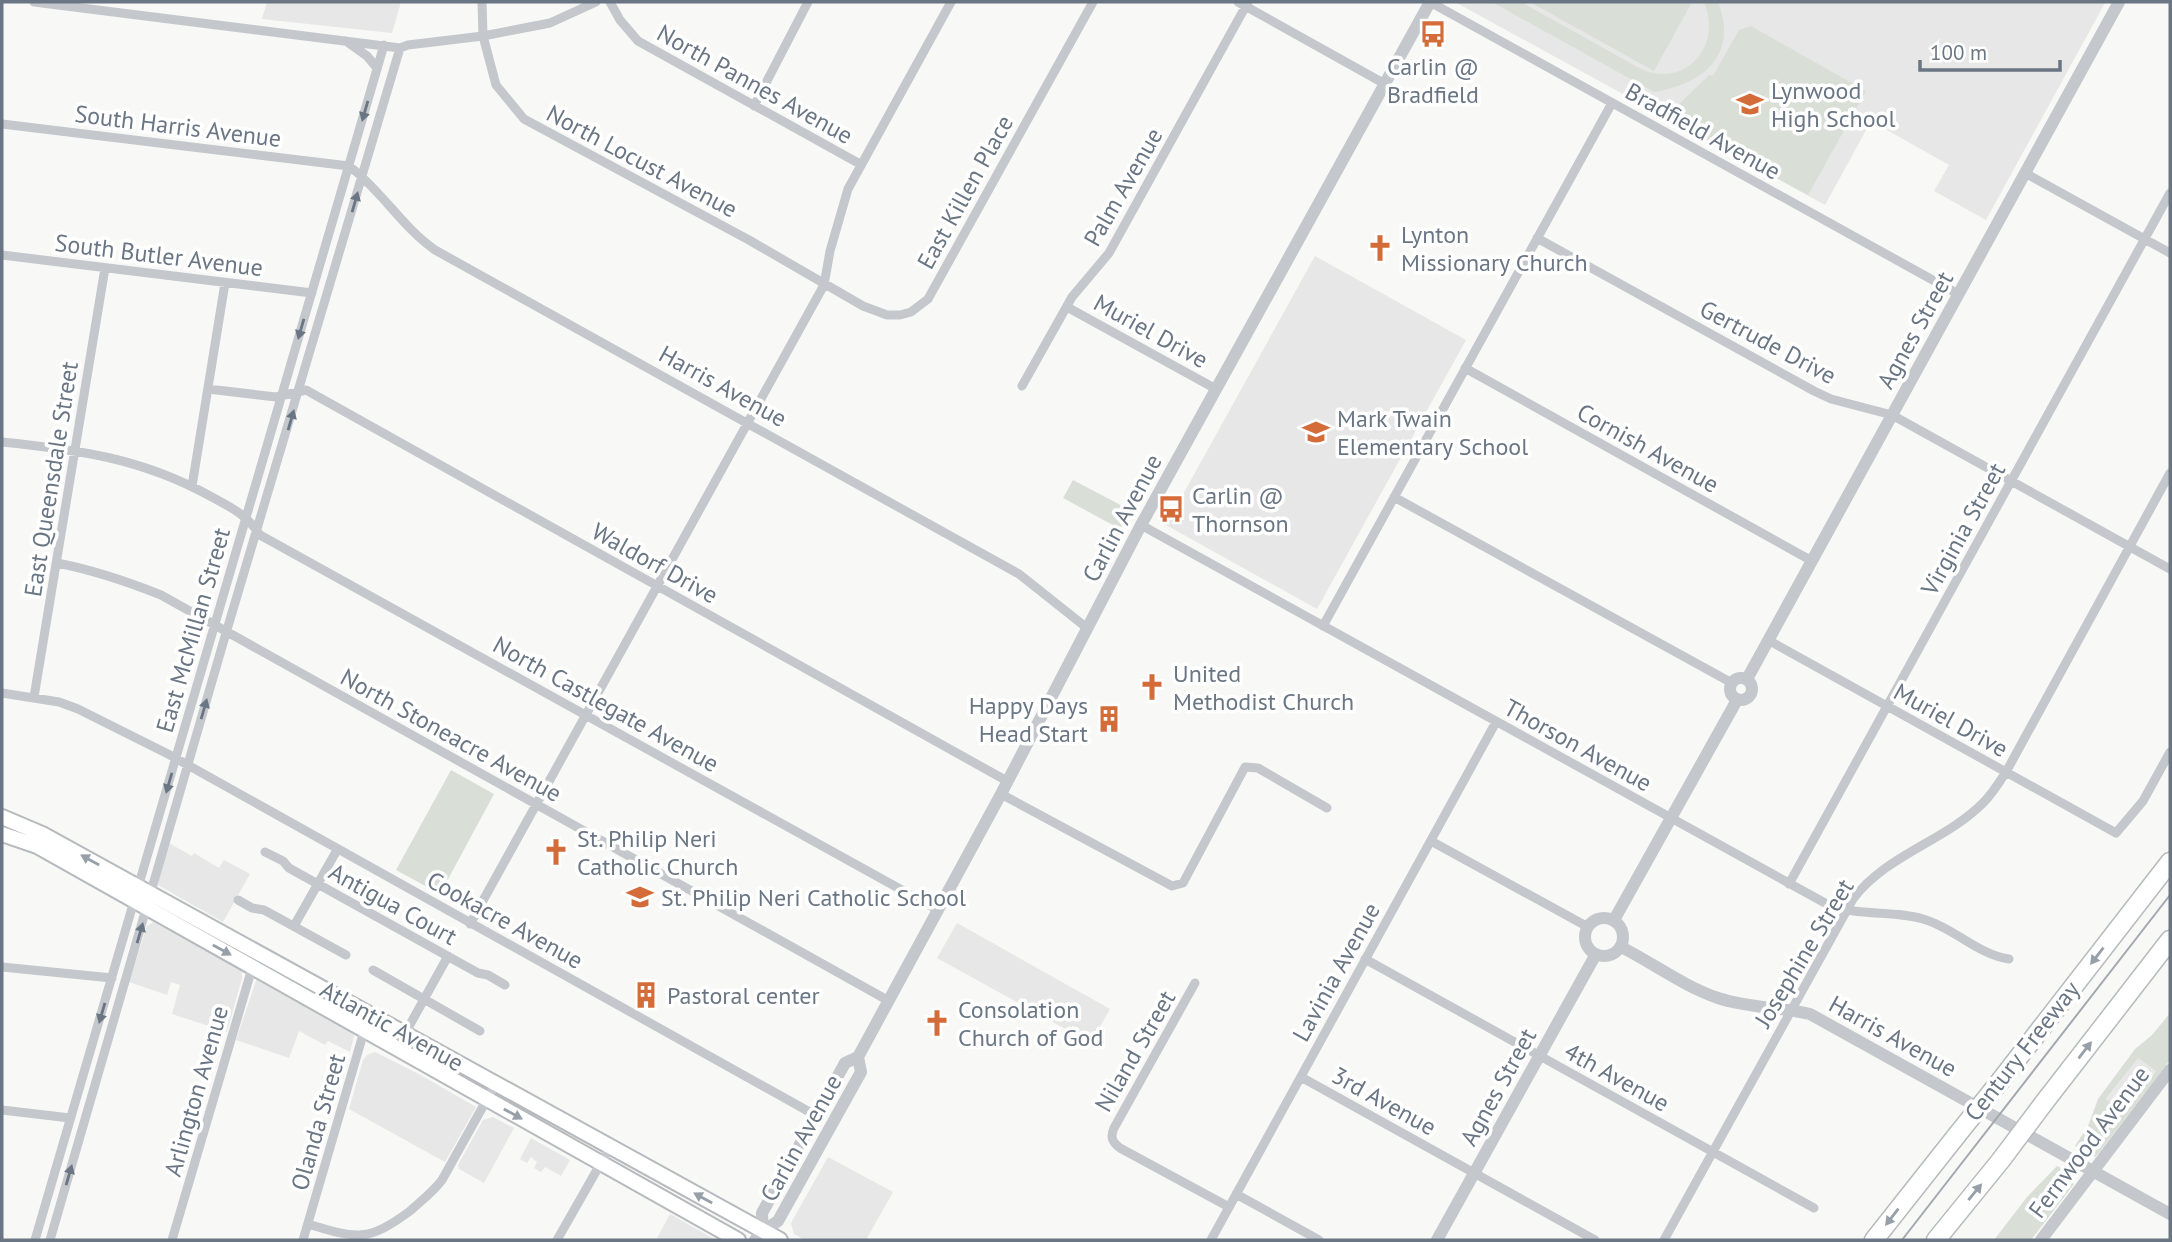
<svg xmlns="http://www.w3.org/2000/svg" width="2172" height="1242" viewBox="0 0 2172 1242" font-family="'PT Sans',sans-serif">
<style>
.built{fill:#e6e7e6}
.green{fill:#d9dfd7;fill-rule:evenodd}
.lines{fill:none;stroke-linecap:round;stroke-linejoin:round}
.primary-casing{stroke:#b6b9bd;stroke-width:18}
.motorway-casing{stroke:#b7babd;stroke-width:21}
.minor{stroke:#c4c7cb;stroke-width:9}
.tertiary{stroke:#c4c7cb;stroke-width:12}
.primary{stroke:#fff;stroke-width:14}
.motorway{stroke:#fff;stroke-width:18}
.tram{stroke:#a4a8ae;stroke-width:2}
.motorway-bridge-casing{stroke:#b7babd;stroke-width:21;stroke-linecap:butt}
.motorway-bridge{stroke:#fff;stroke-width:18}
.oneway{fill:#6a7684}
.oneway2{fill:#979fa9}
.labels{text-anchor:middle;dominant-baseline:central;stroke-width:7;stroke-linejoin:round;paint-order:stroke}
.poi-label{font-size:24px;fill:#6a7684;stroke:#fff;text-anchor:start}
.street-label{font-size:24px;fill:#6a7684;stroke:#fff}
</style>
<rect width="100%" height="100%" fill="#f8f8f6"/>
<path class="built" d="M267,2h134l-9,31 -130,-14z
M1455,2h648l2,1 -119,217 -52,-29 15,-26 -78,-44 -46,84z
M1315,256l151,84 -149,269 -151,-84z
M167,842l25,14 2,-3 25,15 5,-8 26,14 -27,48 -65,-37z
M153,922l89,49v7l-15,54 -55,-18 8,-29 -9,-3 -4,13 -38,-13 18,-56z
M957,923l153,86 -19,34 -154,-85z
M257,978l93,52 4,6 -4,16 -22,-11 -3,4 -26,-14 -10,27 -53,-18z
M375,1052l44,22 57,33 -31,55 -96,-53 14,-49 4,-5z
M2138,1057l18,14 -32,43 -18,-14z
M493,1117l21,11 -30,55 -25,-14 -1,-4 25,-45z
M531,1138l39,22 -9,16 -16,-9 -4,5 -7,-4 3,-6 -6,-5 -4,6 -7,-4z
M828,1157l65,35 -27,48h-61l-11,-6 -3,-11z
M670,1214l46,26h-60z"/>
<path class="green" d="M1492,2h29l120,67c45,20 82,-24 63,-67h14c21,54 -16,82 -64,90z
M1530,2h162l-38,69z
M1751,26l115,65 -58,104 -142,-78 43,-42 4,1 26,-46z
M1073,480l57,30 -10,19 -57,-31z
M451,770l43,24 -54,100 -44,-24z
M2170,1013v47l-72,94 -3,3 -20,-11 13,-20 10,-27 37,-50 17,-14zM2138,1058l18,13 -32,42 -18,-14z
M2057,1166l12,6 1,9 4,3 -43,56h-37l33,-43z"/>
<g class="lines">
<defs>
<path id="primary" d="M2,817l40,17 738,406
M2,834l35,12 701,394"/>
<path id="motorway" d="M2001,1080l169,-218
M2043,1104l127,-164
M1874,1240l83,-105
M1936,1240l65,-80"/>
</defs>
<use href="#primary" class="primary-casing"/>
<use href="#motorway" class="motorway-casing"/>
<path class="minor" d="M34,2l366,46 8,-3 75,-9 -1,-34
M596,2l-46,21 -67,13 13,49 28,34 225,121 114,66 24,9h13l11,-3 17,-13 165,-297
M610,2l10,18 18,21 222,123
M1238,2l147,82
M1430,2l528,292
M346,41l21,15 10,12
M754,106l54,-104
M2,124l347,42c32,24 53,61 86,84l584,324 68,54
M2025,173l145,80
M1537,238l277,153 17,8 61,16 278,154
M2,255l310,38
M1067,307l149,82
M1465,368l347,193
M1022,386l50,-89 37,-44 139,-251
M208,389l68,8 30,-7 701,391
M2,442c77,8 139,16 208,54 22,12 36,18 50,39l678,375
M192,486l33,-203
M1394,497l338,186
M1141,525l684,378c33,15 68,6 101,17 29,9 53,35 83,39
M57,563c36,7 69,18 104,32l728,406
M1323,626l289,-523
M1768,640l348,193 27,-32 27,-49
M2,693l57,9 19,7 90,45 647,361
M34,697l71,-429
M1001,794l171,92 11,-3 62,-116 13,1 69,40
M1431,841l157,86
M265,852l18,9 6,7 189,105 10,2 17,10
M1789,884l381,-691
M238,900l14,8 12,2 82,45
M470,924l354,-639 6,-34 18,-62 103,-187
M294,926l43,-76
M1365,959l449,249
M2,967l110,11
M373,970l107,61
M1195,983l-81,145c-4,9 -2,14 6,20l109,59
M397,1048l51,-92
M1301,1077l294,163
M2,1110l68,8
M1236,1194l83,46
M308,1224c49,15 60,18 102,-13 11,-10 23,-19 32,-31l54,-97
M35,1240l349,-1195
M50,1240l176,-607 174,-585
M172,1240l78,-265 5,-10
M303,1240l59,-202 12,-22
M557,1240l53,-93
M1211,1240l285,-518
M1664,1240l189,-341c33,-44 92,-58 130,-96 9,-9 16,-20 23,-31l164,-299"/>
<path class="tertiary" d="M1730 689a11 11 0 1 1 22 0a11 11 0 1 1-22 0Z
M1747,679l372,-677
M1585 937a19 19 0 1 1 38 0a19 19 0 1 1-38 0Z
M1614,920l123,-220
M1621,947c32,16 62,39 97,51 30,10 62,9 92,16l360,200
M763,1231l-1,-18 83,-150 13,-6 143,-263 140,-269 289,-523
M755,1240l8,-9 15,-10 83,-149 -3,-15
M1437,1240l159,-286
M2041,1240l129,-170"/>
<use href="#primary" class="primary"/>
<use href="#motorway" class="motorway"/>
<path class="tram" d="M1902,1240l268,-345"/>
<defs>
<path id="motorway-bridge" d="M1957,1135l44,-55
M2001,1160l42,-56"/>
</defs>
<use href="#motorway-bridge" class="motorway-bridge-casing"/>
<use href="#motorway-bridge" class="motorway-bridge"/>
</g>
<defs><path id="oneway-solid" d="M-6-.8H1V-3.2L6.5 0L1 3.2V.8H-6Z" transform="scale(1.75)"/></defs>
<g class="oneway">
<use href="#oneway-solid" transform="translate(365 111) rotate(106)"/>
<use href="#oneway-solid" transform="translate(355 202) rotate(-74)"/>
<use href="#oneway-solid" transform="translate(301 329) rotate(106)"/>
<use href="#oneway-solid" transform="translate(291 420) rotate(-74)"/>
<use href="#oneway-solid" transform="translate(204 709) rotate(-74)"/>
<use href="#oneway-solid" transform="translate(169 783) rotate(106)"/>
<use href="#oneway-solid" transform="translate(140 933) rotate(-74)"/>
<use href="#oneway-solid" transform="translate(102 1013) rotate(106)"/>
<use href="#oneway-solid" transform="translate(69 1175) rotate(-74)"/>
</g>
<g class="oneway2">
<use href="#oneway-solid" transform="translate(90 860) rotate(-151)"/>
<use href="#oneway-solid" transform="translate(222 950) rotate(29)"/>
<use href="#oneway-solid" transform="translate(2097 956) rotate(128)"/>
<use href="#oneway-solid" transform="translate(2085 1050) rotate(-52)"/>
<use href="#oneway-solid" transform="translate(513 1114) rotate(29)"/>
<use href="#oneway-solid" transform="translate(1975 1192) rotate(-51)"/>
<use href="#oneway-solid" transform="translate(703 1198) rotate(-151)"/>
<use href="#oneway-solid" transform="translate(1892 1217) rotate(128)"/>
</g>
<defs>
<symbol id="bus-bare" viewBox="-9 -9 18 18"><path d="M-5-6H5V4H4V6H2V4H-2V6H-4V4H-5ZM-3.5-4V0h7V-4ZM-3.5 1.2v1.5H-2V1.2ZM2 1.2v1.5H3.5V1.2Z" fill="#d46c3a" stroke="#fff" stroke-width="2.5" paint-order="stroke"/></symbol>
<symbol id="school-bare" viewBox="-9 -9 18 18"><path d="M0-5L7-2L0 1L-7-2ZM-4 1L0 2.5L4 1V4Q0 6-4 4Z" fill="#d46c3a" stroke="#fff" stroke-width="2.5" paint-order="stroke"/></symbol>
<symbol id="church-bare" viewBox="-9 -9 18 18"><path d="M-1.2-6h2.4v3.5h3.3v2.4h-3.3V6h-2.4V-.1h-3.3v-2.4h3.3Z" fill="#d46c3a" stroke="#fff" stroke-width="2.5" paint-order="stroke"/></symbol>
<symbol id="building-bare" viewBox="-9 -9 18 18"><path d="M-4-6H4V6H1V3H-1V6H-4ZM-2.5-4.3h1.7v1.8h-1.7ZM.8-4.3h1.7v1.8H.8ZM-2.5-1h1.7V.8h-1.7ZM.8-1h1.7V.8H.8Z" fill="#d46c3a" stroke="#fff" stroke-width="2.5" paint-order="stroke"/></symbol>
</defs>
<g fill-rule="evenodd">
<use href="#bus-bare" x="1414" y="15" width="38" height="38"/>
<use href="#school-bare" x="1731" y="85" width="38" height="38"/>
<use href="#church-bare" x="1361" y="229" width="38" height="38"/>
<use href="#school-bare" x="1297" y="413" width="38" height="38"/>
<use href="#bus-bare" x="1152" y="490" width="38" height="38"/>
<use href="#church-bare" x="1133" y="668" width="38" height="38"/>
<use href="#building-bare" x="1090" y="700" width="38" height="38"/>
<use href="#church-bare" x="537" y="833" width="38" height="38"/>
<use href="#school-bare" x="621" y="878" width="38" height="38"/>
<use href="#building-bare" x="627" y="976" width="38" height="38"/>
<use href="#church-bare" x="918" y="1004" width="38" height="38"/>
</g>
<g class="labels">
<g class="poi-label">
<text x="1433" y="66" text-anchor="middle">Carlin @<tspan x="1433" dy="28">Bradfield</tspan></text>
<text x="1771" y="90">Lynwood<tspan x="1771" dy="28">High School</tspan></text>
<text x="1401" y="234">Lynton<tspan x="1401" dy="28">Missionary Church</tspan></text>
<text x="1337" y="418">Mark Twain<tspan x="1337" dy="28">Elementary School</tspan></text>
<text x="1192" y="495">Carlin @<tspan x="1192" dy="28">Thornson</tspan></text>
<text x="1173" y="673">United<tspan x="1173" dy="28">Methodist Church</tspan></text>
<text x="1088" y="705" text-anchor="end">Happy Days<tspan x="1088" dy="28">Head Start</tspan></text>
<text x="577" y="838">St. Philip Neri<tspan x="577" dy="28">Catholic Church</tspan></text>
<text x="661" y="897">St. Philip Neri Catholic School</text>
<text x="667" y="995">Pastoral center</text>
<text x="958" y="1009">Consolation<tspan x="958" dy="28">Church of God</tspan></text>
</g>
<g class="street-label">
<text transform="translate(755 84) rotate(29)">North Pannes Avenue</text>
<text transform="translate(178 126) rotate(7)">South Harris Avenue</text>
<text transform="translate(1703 131) rotate(29)">Bradfield Avenue</text>
<text transform="translate(642 161) rotate(28)">North Locust Avenue</text>
<text transform="translate(1123 187) rotate(-60)">Palm Avenue</text>
<text transform="translate(965 192) rotate(-61)">East Killen Place</text>
<text transform="translate(159 255) rotate(7)">South Butler Avenue</text>
<text transform="translate(1915 330) rotate(-61)">Agnes Street</text>
<text transform="translate(1151 331) rotate(29)">Muriel Drive</text>
<text transform="translate(1768 342) rotate(28)">Gertrude Drive</text>
<text transform="translate(723 386) rotate(29)">Harris Avenue</text>
<text transform="translate(1648 448) rotate(29)">Cornish Avenue</text>
<text transform="translate(51 479) rotate(-81)">East Queensdale Street</text>
<text transform="translate(1122 518) rotate(-62)">Carlin Avenue</text>
<text transform="translate(1963 529) rotate(-61)">Virginia Street</text>
<text transform="translate(655 563) rotate(29)">Waldorf Drive</text>
<text transform="translate(193 630) rotate(-74)">East McMillan Street</text>
<text transform="translate(606 704) rotate(29)">North Castlegate Avenue</text>
<text transform="translate(1951 720) rotate(29)">Muriel Drive</text>
<text transform="translate(451 735) rotate(29)">North Stoneacre Avenue</text>
<text transform="translate(1578 745) rotate(29)">Thorson Avenue</text>
<text transform="translate(393 904) rotate(29)">Antigua Court</text>
<text transform="translate(505 920) rotate(29)">Cookacre Avenue</text>
<text transform="translate(1804 953) rotate(-59)">Josephine Street</text>
<text transform="translate(1336 972) rotate(-61)">Lavinia Avenue</text>
<text transform="translate(392 1026) rotate(29)">Atlantic Avenue</text>
<text transform="translate(1893 1036) rotate(29)">Harris Avenue</text>
<text transform="translate(1135 1051) rotate(-60)">Niland Street</text>
<text transform="translate(2022 1051) rotate(-52)">Century Freeway</text>
<text transform="translate(1617 1077) rotate(29)">4th Avenue</text>
<text transform="translate(1498 1087) rotate(-61)">Agnes Street</text>
<text transform="translate(196 1091) rotate(-74)">Arlington Avenue</text>
<text transform="translate(1384 1101) rotate(29)">3rd Avenue</text>
<text transform="translate(318 1122) rotate(-74)">Olanda Street</text>
<text transform="translate(801 1138) rotate(-61)">Carlin Avenue</text>
<text transform="translate(2089 1142) rotate(-53)">Fernwood Avenue</text>
</g>
</g>
<rect width="2172" height="1242" fill="none" stroke="#6a7684" stroke-width="7"/>
<path d="M1920 60v10h140v-10" fill="none" stroke="#6a7684" stroke-width="3.5"/>
<text x="1930" y="60" font-size="21" fill="#6a7684" stroke="#ffffff" stroke-width="5" paint-order="stroke">100 m</text>
</svg>
